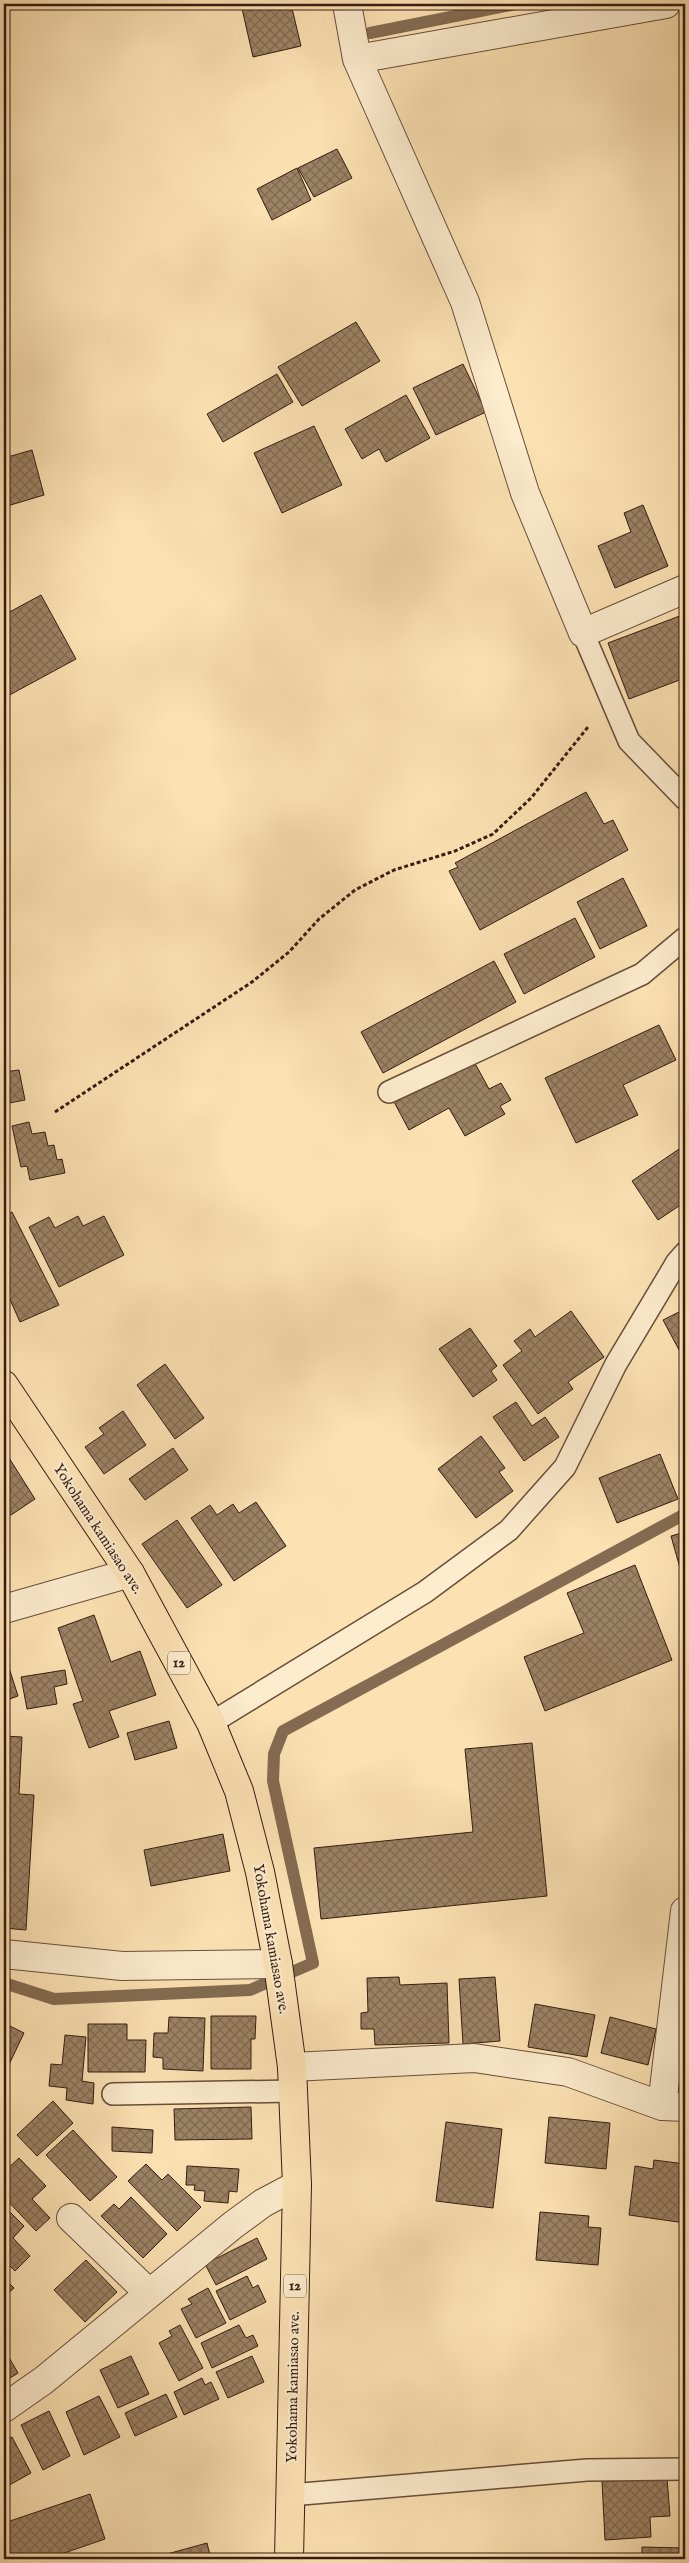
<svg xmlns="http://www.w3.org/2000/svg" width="689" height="2563" viewBox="0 0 689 2563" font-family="'IM FELL English',serif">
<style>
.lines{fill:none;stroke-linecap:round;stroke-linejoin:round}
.stream{stroke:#846b51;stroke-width:12}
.building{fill:url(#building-cross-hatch);stroke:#351c11}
.lane-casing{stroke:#674e3a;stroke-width:24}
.street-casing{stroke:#674e3a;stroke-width:30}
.primary-casing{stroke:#351c11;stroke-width:30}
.path{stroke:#351c11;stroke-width:3;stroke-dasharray:4 2.5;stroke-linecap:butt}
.lane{stroke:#fdecce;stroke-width:21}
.street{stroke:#fdecce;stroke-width:28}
.primary{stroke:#fce2b3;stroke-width:28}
.labels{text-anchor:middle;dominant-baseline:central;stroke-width:4.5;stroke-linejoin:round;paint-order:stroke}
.shield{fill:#fdecce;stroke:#715a4a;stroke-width:1}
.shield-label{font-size:14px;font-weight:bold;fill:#351c11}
.street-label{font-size:15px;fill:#351c11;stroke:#fdecce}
</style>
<defs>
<pattern id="building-cross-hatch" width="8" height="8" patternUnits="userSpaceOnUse" patternTransform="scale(1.25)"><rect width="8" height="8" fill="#9c8365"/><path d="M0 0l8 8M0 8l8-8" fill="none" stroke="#806a52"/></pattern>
</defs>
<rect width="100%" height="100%" fill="#fce2b3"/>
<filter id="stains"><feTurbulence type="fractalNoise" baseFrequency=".004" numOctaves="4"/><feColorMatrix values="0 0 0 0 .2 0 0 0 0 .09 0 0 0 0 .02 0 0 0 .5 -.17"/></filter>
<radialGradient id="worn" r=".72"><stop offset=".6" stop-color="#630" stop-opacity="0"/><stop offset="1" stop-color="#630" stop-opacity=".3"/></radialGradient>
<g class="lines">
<path class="stream" d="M370,33l146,-29
M4,1983l50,16 196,-9 63,-27 -40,-182 1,-27 9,-23 402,-217"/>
</g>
<path class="building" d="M241,4h50l10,42 -48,11z
M337,149l15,29 -38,19 -16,-29z
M297,168l14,32 -39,20 -15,-31z
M356,322l24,39 -78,45 -24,-39z
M463,364l23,48 -50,23 -23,-47z
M277,374l16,28 -70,40 -16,-28z
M406,395l24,43 -44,24 -7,-13 -17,10 -17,-30z
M314,426l28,59 -60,28 -28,-60z
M32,450l12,45 -40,12v-49z
M643,505l25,61 -53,22 -17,-42 33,-14 -7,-19z
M41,595l35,64 -72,39v-83z
M685,614v64l-56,21 -21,-56z
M586,792l18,32 9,-4 15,30 -148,80 -31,-59 9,-4 -3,-4z
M623,878l24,48 -47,23 -23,-47z
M575,918l20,39 -71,37 -20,-40z
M494,961l22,41 -133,71 -22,-41z
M659,1025l17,35 -53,25 15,30 -62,28 -31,-65z
M472,1058l17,31 12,-6 10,17 -11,6 5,8 -40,22 -16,-28 -40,22 -16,-30z
M19,1070l6,30 -21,4v-32z
M29,1122l3,12 13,-2 3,14 6,-1 3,15 5,-1 3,14 -35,7 -3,-14 -6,1 -9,-41z
M685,1145v57l-27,18 -26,-39z
M12,1212l47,93 -39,17 -16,-36v-70z
M78,1216l5,10 21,-10 20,39 -65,32 -30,-60 20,-10 6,11z
M685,1309v52l-22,-41z
M571,1311l33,46 -36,25 5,7 -35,25 -35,-49 19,-14 -8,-10 16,-12 5,8z
M470,1328l27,38 -6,5 6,9 -24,17 -34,-48z
M165,1364l39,54 -29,21 -38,-54z
M516,1402l16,24 13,-9 14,20 -35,24 -31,-44z
M123,1411l23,34 -42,29 -19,-27 19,-13 -5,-6z
M481,1436l24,32 -6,4 14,19 -37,27 -38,-49z
M173,1448l15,22 -43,30 -16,-21z
M4,1450l31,49 -24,16 -7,-8z
M660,1454l18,45 -61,24 -18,-45z
M256,1502l30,44 -52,35 -43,-63 19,-13 7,10 16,-11 6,9z
M177,1520l45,65 -35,23 -45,-64z
M685,1532v54l-14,-50z
M635,1565l37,95 -127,51 -21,-54 60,-24 -17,-40z
M94,1615l17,47 29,-11 16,44 -47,16 10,26 -30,11 -16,-44 10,-3 -25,-73z
M4,1652l14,44 -14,5z
M65,1670l2,14 -13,3 3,17 -30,5 -6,-32z
M169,1721l8,27 -42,12 -8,-27z
M4,1736l18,1 -3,57 15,1 -8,135 -22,-2z
M532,1743l15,153 -226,23 -7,-71 159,-16 -8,-83z
M223,1834l7,37 -79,15 -7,-36z
M399,1977l1,8 47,-2 2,60 -74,2 -1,-16h-13v-16l7,-1 -1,-34z
M495,1977l5,64 -37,3 -4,-65z
M535,2004l60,11 -8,42 -59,-10z
M211,2016h45l-1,23h-4v30h-40z
M169,2017l36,1 -2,53 -40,-2v-11l-10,-1 1,-24h14z
M610,2017l46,12 -8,36 -47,-12z
M4,2023l20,10 -20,42z
M88,2024h39v16h19l-1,32h-57z
M65,2035l21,2 -4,44 12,2 -1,21 -27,-4 1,-12 -18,-2 2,-22 11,1z
M53,2101l20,22 -36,33 -20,-21z
M251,2107l1,32 -77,1 -1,-31z
M549,2117l61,6 -4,46 -61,-6z
M446,2122l56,7 -9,79 -57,-7z
M112,2127l41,3 -1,23 -40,-2z
M73,2130l44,47 -27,24 -44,-46z
M19,2158l27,28 -14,13 18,19 -14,13 -32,-34v-25z
M654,2160l31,4v59l-56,-8 6,-49 18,3z
M146,2164l16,16 6,-6 33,33 -24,24 -49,-50z
M187,2166l52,3 -2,23 -8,-1 -1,12 -24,-2 1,-10 -11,-1 1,-5h-9z
M131,2197l36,37 -24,24 -42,-42 13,-12 5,5z
M4,2206l20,20 -11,12 17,18 -15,15 -11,-11z
M540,2212l49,4 -1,11 13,1 -3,37 -62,-5z
M257,2238l10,21 -51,26 -11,-21z
M86,2260l31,32 -32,30 -31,-32z
M247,2276l6,12 5,-3 8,17 -36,18 -14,-29z
M4,2278l10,10 -10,9z
M208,2288l18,35 -30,15 -15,-29 11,-5 -4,-5z
M180,2325l23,43 -24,13 -20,-38 13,-7 -3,-5z
M239,2325l7,13 7,-3 5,11 -46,22 -11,-25z
M4,2349l14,24 -14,9z
M131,2356l18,38 -31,14 -18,-38z
M252,2356l12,26 -36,16 -12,-26z
M202,2378l3,7 6,-3 8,17 -35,16 -10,-23z
M166,2394l11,23 -42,19 -10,-23z
M99,2396l21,41 -36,18 -18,-43z
M49,2411l21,45 -27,14 -22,-45z
M12,2437l19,36 -27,15v-47z
M667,2478l3,38 -20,1 1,20 -46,3 -3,-59z
M90,2494l15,45 -58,20h-35l-8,-24v-12z
M207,2543l4,16h-62z
M642,2547l43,1v11h-43z"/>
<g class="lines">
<defs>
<path id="lane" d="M583,633l46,108 56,58
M389,1092l253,-118 43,-36
M211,1723l214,-131 84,-62 56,-63 51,-103 61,-102 8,-9
M113,2094l180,-3
M290,2495l297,-25 98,-1"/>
<path id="street" d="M347,4l10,55 108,243 60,191 58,140 102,-44
M357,59l309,-55
M4,1609l126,-36
M4,1954l118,12 156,-2
M292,2067l182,-9 94,14 94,34 23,1
M662,2106l23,-195
M71,2218l78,75
M4,2408l40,-28 189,-155 30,-22 34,-18"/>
<path id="primary" d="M4,1385l126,188 81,150 28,68 21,81 18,92 14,103 5,118 -8,374"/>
</defs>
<use href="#lane" class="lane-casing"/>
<use href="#street" class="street-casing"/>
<use href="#primary" class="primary-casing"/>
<path class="path" d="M55,1112l197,-130 37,-30 30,-33 36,-29 39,-20 61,-19 38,-17 38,-36 57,-71"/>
<use href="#lane" class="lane"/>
<use href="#street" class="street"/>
<use href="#primary" class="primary"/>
</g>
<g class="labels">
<g class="shield">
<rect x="168" y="1651.5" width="22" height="23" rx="4"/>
<rect x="284" y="2274.5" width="22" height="23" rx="4"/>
</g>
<g class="shield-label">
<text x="179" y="1663">12</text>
<text x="295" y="2286">12</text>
</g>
<g class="street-label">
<text transform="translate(98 1529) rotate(57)">Yokohama kamiasao ave.</text>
<text transform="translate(271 1939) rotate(80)">Yokohama kamiasao ave.</text>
<text transform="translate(293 2387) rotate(-89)">Yokohama kamiasao ave.</text>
</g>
</g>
<rect width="689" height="2563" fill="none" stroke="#fce2b3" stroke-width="20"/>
<rect x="5" y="5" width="679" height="2553" fill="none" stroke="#351c11" stroke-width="2.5"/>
<rect x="10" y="10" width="669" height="2543" fill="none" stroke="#351c11"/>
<rect width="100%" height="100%" filter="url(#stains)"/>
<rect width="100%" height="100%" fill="url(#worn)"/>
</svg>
